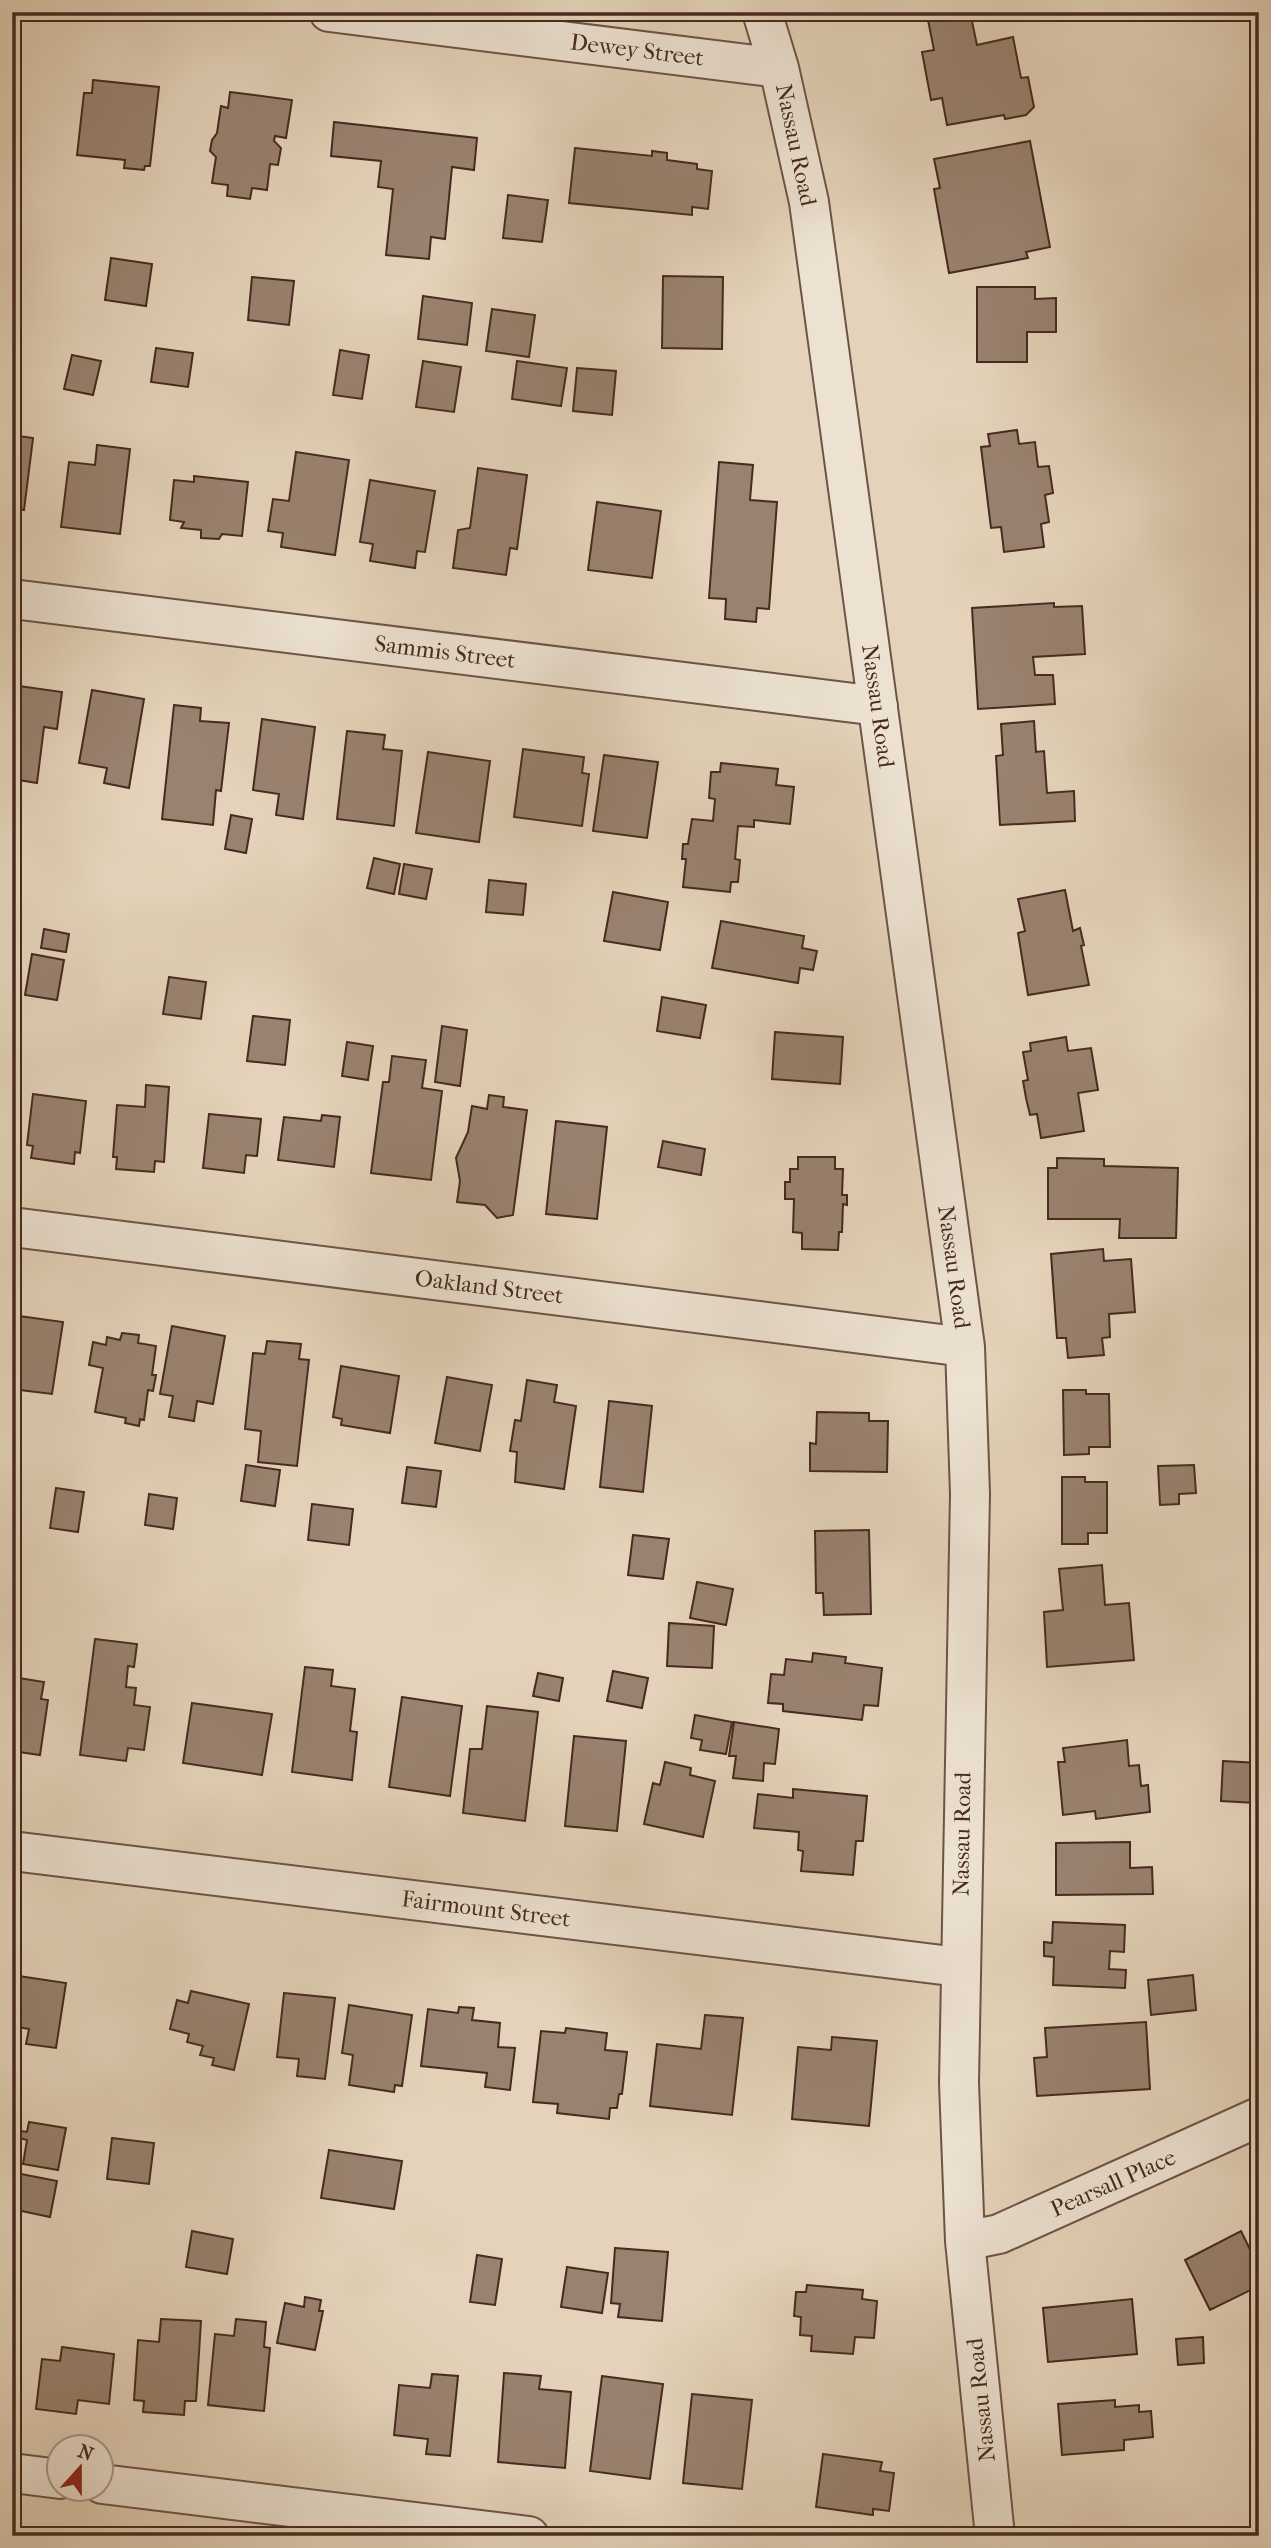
<svg xmlns="http://www.w3.org/2000/svg" width="1271" height="2548" viewBox="0 0 1271 2548" font-family="'IM FELL French Canon',serif">
<style>
.building{fill:#998270;stroke:#472a20;stroke-width:2}
.lines{fill:none;stroke-linecap:round;stroke-linejoin:round}
.minor-casing{stroke:#6e5446;stroke-width:42}
.minor{stroke:#ede2d2;stroke-width:38}
.labels{text-anchor:middle;dominant-baseline:central;stroke-width:5;stroke-linejoin:round;paint-order:stroke}
.street-label{font-size:23px;fill:#472a20;stroke:#ede2d2}
</style>
<rect width="100%" height="100%" fill="#e4d3ba"/>
<filter id="stains"><feTurbulence type="fractalNoise" baseFrequency=".00286" numOctaves="4"/><feColorMatrix values="0 0 0 0 .2 0 0 0 0 .09 0 0 0 0 .02 0 0 0 .5 -.17"/></filter>
<radialGradient id="worn" r=".72"><stop offset=".6" stop-color="#630" stop-opacity="0"/><stop offset="1" stop-color="#630" stop-opacity=".3"/></radialGradient>
<path class="building" d="M944,12h26l7,33 36,-8 8,41 7,-1 6,30 -8,8 -21,4 -1,-4 -57,10 -5,-27 -11,2 -9,-48 12,-2 -7,-35z
M93,80l66,7 -9,79h-5l-1,4 -20,-2 1,-8 -48,-5 7,-62h8z
M230,92l62,8 -6,38 -11,-2 -1,5 7,7 -3,17 -8,-1 -3,26 -15,-2 -2,11 -23,-3 1,-11 -16,-2 4,-26 -6,-6 2,-11 5,-7 4,-27 7,2z
M334,122l143,16 -3,32 -22,-3 -7,72 -14,-2 -2,22 -43,-4 7,-66 -15,-2 3,-26 -50,-5z
M1030,141l20,106 -24,5 2,6 -79,15 -15,-84 6,-1 -6,-29z
M575,148l77,8v-5l15,2v7l30,4v5l15,2 -4,38 -16,-2v8l-123,-12z
M508,195l40,5 -6,42 -39,-4z
M111,258l41,6 -6,42 -41,-6z
M663,276l60,1 -1,72 -60,-1z
M252,277l42,4 -5,44 -41,-5z
M977,287h58v12l21,-1v34h-29v30h-50z
M12,295l4,1 -4,30z
M423,296l49,7 -5,42 -49,-6z
M492,309l43,6 -6,42 -43,-6z
M156,348l37,5 -5,34 -37,-5z
M340,350l29,5 -7,44 -29,-4z
M72,355l29,6 -8,34 -29,-6z
M423,361l38,6 -7,45 -38,-5z
M517,361l50,7 -6,38 -49,-7z
M577,368l39,3 -4,44 -39,-4z
M1017,430l2,14 16,-2 3,25 11,-1 4,27 -8,2 4,27 -8,2 3,23 -40,5 -3,-25 -10,1 -10,-81 9,-1 -2,-12z
M12,435l21,3 -9,72 -12,-2z
M97,445l33,4 -10,85 -59,-7 8,-65 26,3z
M296,452l53,8 -14,95 -54,-8 2,-14 -15,-2 5,-32 16,2z
M719,462l34,3 -3,35 27,2 -8,107 -12,-1 -1,14 -31,-3 1,-20 -17,-1z
M478,468l49,7 -10,74 -7,-1 -4,27 -53,-7 5,-38 12,-2z
M194,476l54,6 -6,54 -20,-2 -3,5 -18,-1v-8l-20,-2 3,-6 -14,-2 4,-40 20,2z
M370,480l65,11 -10,61 -8,-1 -2,17 -45,-7 3,-17 -13,-2z
M597,502l64,9 -9,67 -64,-8z
M1054,603v4l28,-1 3,48 -52,3 2,18h18l2,29 -77,5 -6,-101z
M12,685l50,7 -5,37 -13,-2 -7,56 -25,-4z
M92,690l52,9 -15,89 -25,-5 3,-15 -28,-5z
M174,705l27,3 -1,13 29,2 -8,68 -5,-1 -3,35 -51,-6z
M262,719l53,8 -12,92 -27,-4 3,-21 -26,-4z
M1034,721l2,31 8,-1 3,42 27,-2 1,30 -75,4 -4,-69 7,-1 -2,-31z
M347,731l38,4 -2,14 19,2 -8,75 -57,-7z
M523,749l61,8 -2,16 7,1 -7,52 -68,-9z
M428,752l62,9 -11,81 -63,-9z
M604,755l54,7 -11,76 -54,-7z
M721,763l57,6 -2,16 18,2 -4,37 -36,-4v7l-16,-1 -3,33 5,1 -2,22h-7l-1,10 -47,-5 3,-28h-4l1,-15h5l4,-25 21,2 2,-22 -6,-1 2,-26h9z
M231,815l21,4 -6,34 -21,-4z
M374,858l26,6 -6,30 -27,-6z
M404,864l28,5 -6,30 -27,-5z
M489,880l37,4 -3,31 -37,-3z
M1065,890l8,41 7,-3 4,17 -3,1 8,39 -61,10 -10,-62 7,-2 -7,-32z
M613,892l55,10 -8,48 -56,-9z
M721,921l83,15 -2,12 15,3 -4,19 -13,-2 -2,15 -86,-15z
M44,929l25,5 -3,18 -25,-4z
M32,954l32,6 -7,40 -32,-5z
M169,977l37,5 -5,37 -38,-5z
M662,997l44,8 -6,33 -43,-7z
M253,1016l37,4 -5,45 -38,-4z
M442,1026l25,4 -7,56 -25,-4z
M775,1032l68,5 -3,47 -68,-5z
M1066,1037l2,14 23,-3 7,42 -20,3 6,38 -43,7 -4,-24 -7,1 -4,-17 -3,-17 5,-1 -5,-28 8,-1 -1,-8z
M347,1042l26,4 -5,34 -26,-4z
M392,1056l34,4 -4,28 20,3 -11,89 -60,-7 12,-91h6z
M146,1085l23,2 -5,75 -9,-1 -1,11 -38,-3 1,-12h-4l4,-52 28,2z
M33,1094l53,7 -6,52 -5,-1 -1,12 -43,-6 2,-12 -6,-1z
M489,1095l15,2 -1,10 24,3 -14,105 -16,3 -12,-13 -28,-3 3,-21 -4,-23 12,-26 4,-26 15,3z
M209,1114l52,5 -4,37 -11,-1 -2,18 -41,-5z
M322,1115l18,2 -6,50 -56,-7 6,-43 37,4z
M556,1121l51,6 -10,92 -51,-5z
M663,1141l42,8 -4,26 -43,-8z
M798,1157h37v12h8l-1,26h5v10l-4,-1 -1,28h-3l-1,18 -36,-1v-16l-9,-1 1,-33h-9v-17h5v-13h8z
M1057,1158l47,1v7l74,2 -2,70h-57l1,-19h-72v-51h9z
M1103,1249l1,12 27,-2 4,53 -26,2 1,23 -8,1 2,17 -36,3 -2,-20h-9l-6,-84z
M12,1315l51,7 -11,72 -40,-5z
M172,1326l53,10 -12,68 -16,-3 -3,20 -25,-4 4,-21 -13,-2z
M122,1333l17,2 -1,8 18,3 -4,29h4l-3,16 -5,-1 -4,30 -4,-1 -1,7 -14,-3 1,-5 -31,-6 8,-44 -14,-3 4,-23 13,3 1,-8 13,3z
M267,1341l34,3 -2,15 10,1 -12,106 -39,-4 3,-31 -16,-2 8,-76 12,1z
M341,1366l58,10 -9,57 -49,-8 1,-6 -9,-2z
M447,1377l45,8 -12,66 -45,-8z
M527,1380l30,5 -3,17 22,4 -12,83 -49,-7 2,-30 -7,-1 5,-31 6,1z
M1063,1390h23v4h23l1,53h-21v7l-25,1z
M609,1401l43,5 -9,86 -43,-5z
M817,1412l52,1v8h19l-1,51 -77,-1v-28l6,1z
M246,1465l34,5 -5,36 -34,-5z
M1194,1465l2,28 -17,1v10l-19,1 -2,-39z
M407,1467l34,4 -5,36 -34,-4z
M1062,1477h23v5h22v51h-19v11h-26z
M56,1488l28,4 -6,40 -28,-4z
M149,1494l28,4 -4,31 -28,-4z
M312,1504l41,5 -4,36 -41,-5z
M869,1530l2,84 -47,1 -1,-22h-7l-1,-62z
M633,1535l36,4 -6,40 -35,-4z
M1102,1565l3,40 24,-2 5,57 -87,7 -3,-55 19,-2 -4,-41z
M697,1582l36,7 -7,36 -36,-7z
M669,1623l45,3 -2,42 -45,-2z
M95,1639l42,5 -3,23 -6,-1 -2,21 10,1 -2,17 16,2 -6,43 -16,-2 -2,13 -46,-6z
M813,1653l33,4 -1,6 37,5 -4,38 -14,-1 -2,15 -79,-9v-7l-15,-1 3,-29 13,1 2,-16 26,3z
M305,1667l28,3 -2,16 24,3 -5,42 7,1 -5,48 -60,-8z
M613,1671l35,7 -6,30 -35,-7z
M538,1673l25,5 -4,23 -26,-5z
M19,1678l25,4 -3,17 7,1 -8,55 -28,-4v-54h4z
M402,1697l60,9 -12,90 -61,-9z
M192,1703l80,11 -10,61 -79,-12z
M487,1706l51,6 -13,109 -62,-8 7,-64h12z
M695,1715l37,7 -6,32 -26,-4 2,-10 -11,-2z
M734,1722l45,7 -4,35 -11,-1 -1,18 -30,-3 3,-22h-7z
M574,1736l52,5 -9,90 -52,-5z
M1127,1740l2,26 10,-1 2,21 7,-1 2,27 -54,7 -1,-8 -32,4 -5,-53h7l-2,-14z
M1223,1761l36,2 -3,40 -35,-2z
M665,1762l26,6 -1,7 25,6 -12,56 -59,-13 9,-41 7,2z
M793,1789l74,7 -4,45h-7l-3,34 -52,-4 2,-20 -5,-1 1,-18 -45,-4 4,-34 35,4z
M1130,1842v26l22,-1 1,27 -97,1v-52z
M1053,1922l72,3 -1,27 -14,-1 -1,18 17,1 -1,18 -72,-3 1,-28 -10,-1v-14l8,1z
M12,1975l54,8 -10,65 -30,-4 3,-15 -17,-3 3,-19h-3z
M1193,1975l3,35 -45,5 -3,-35z
M191,1991l58,13 -15,66 -22,-5 2,-7 -14,-3 3,-9 -16,-4 2,-8 -19,-5 7,-29 11,3z
M284,1993l51,5 -10,81 -28,-3 2,-17 -22,-2z
M349,2005l63,10 -10,71 -7,-1 -1,7 -45,-7 4,-30 -11,-2z
M459,2007l15,1 -2,12 28,3 -2,24 17,1 -5,42 -25,-3 2,-14 -66,-7 7,-57 30,4z
M705,2015l38,3 -11,97 -82,-9 7,-62 44,5z
M1146,2022l4,67 -113,7 -3,-38 13,-1 -2,-29z
M566,2028l41,5 -2,17 22,2 -5,42h-3l-2,14h-7l-1,11 -52,-6 1,-9 -25,-2 8,-71 24,2z
M832,2037l45,4 -8,85 -77,-7 6,-72 33,3z
M29,2122l37,6 -8,42 -35,-6 4,-24 -8,-2 1,-7 7,1z
M112,2138l42,5 -5,41 -42,-5z
M329,2150l73,11 -8,48 -73,-11z
M16,2173l41,8 -7,36 -38,-8z
M192,2231l41,8 -6,35 -41,-7z
M1241,2231l18,37v18l-49,24 -25,-50z
M615,2248l53,4 -6,69 -44,-4 2,-13 -9,-1z
M477,2255l25,4 -7,46 -25,-3z
M567,2267l41,6 -6,40 -41,-6z
M807,2285l56,5 -1,9 15,2 -3,37 -19,-1 -2,17 -42,-3 1,-15 -12,-1 1,-18 -7,-1 2,-24h10z
M305,2297l16,3 -2,11h4l-8,39 -38,-7 8,-40 19,4z
M1132,2299l5,55 -89,8 -5,-54z
M161,2319l40,2 -5,80h-11l-1,14 -41,-3 1,-11 -10,-1 4,-60 21,2z
M236,2319l30,3 -2,25 6,1 -6,63 -56,-6 7,-71 19,2z
M1203,2337l1,26 -26,2 -2,-26z
M12,2341l8,1 -7,57h-1z
M62,2347l52,7 -5,50 -31,-4 -2,14 -40,-5 6,-50 18,2z
M504,2373l37,3 -2,13 32,3 -6,76 -67,-6z
M432,2374l26,2 -8,80 -24,-2 2,-15 -34,-4 5,-50 31,3z
M602,2376l61,8 -13,95 -60,-8z
M692,2394l60,6 -10,89 -59,-6z
M1115,2400v7l24,-2v7l12,-1 2,26 -29,3v10l-62,5 -4,-51z
M823,2454l59,8 -2,9 14,2 -5,38 -16,-2v6l-57,-8z
M1128,2527v9h-53v-6z"/>
<g class="lines">
<defs>
<path id="minor" d="M329,12l450,56
M762,12l17,56 30,134 156,1145 5,147 -11,589 6,158 30,295
M12,599l866,107
M12,1227l953,120
M12,1851l947,116
M965,2241l34,-7 260,-117
M12,2473l48,6
M102,2484l427,52"/>
</defs>
<use href="#minor" class="minor-casing"/>
<use href="#minor" class="minor"/>
</g>
<g class="labels">
<g class="street-label">
<text transform="translate(637 50) rotate(7)">Dewey Street</text>
<text transform="translate(796 145) rotate(78)">Nassau Road</text>
<text transform="translate(445 652) rotate(7)">Sammis Street</text>
<text transform="translate(878 706) rotate(82)">Nassau Road</text>
<text transform="translate(954 1267) rotate(82)">Nassau Road</text>
<text transform="translate(489 1287) rotate(7)">Oakland Street</text>
<text transform="translate(962 1834) rotate(-89)">Nassau Road</text>
<text transform="translate(486 1909) rotate(7)">Fairmount Street</text>
<text transform="translate(1113 2183) rotate(-24)">Pearsall Place</text>
<text transform="translate(981 2400) rotate(-96)">Nassau Road</text>
</g>
</g>
<rect width="1271" height="2548" fill="none" stroke="#e4d3ba" stroke-width="42"/>
<rect x="14" y="14" width="1243" height="2520" fill="none" stroke="#472a20" stroke-width="3.5"/>
<rect x="21" y="21" width="1229" height="2506" fill="none" stroke="#472a20" stroke-width="2"/>
<g transform="translate(80 2468) rotate(21)"><circle r="33" fill="#ede2d2" stroke="#ab988b" stroke-width="2"/>
<path d="M0-5L12 26L0 18L-12 26Z" fill="#8f2418"/>
<text y="-10" font-size="19" font-weight="bold" text-anchor="middle" fill="#472a20">N</text>
</g>
<rect width="100%" height="100%" filter="url(#stains)"/>
<rect width="100%" height="100%" fill="url(#worn)"/>
</svg>
